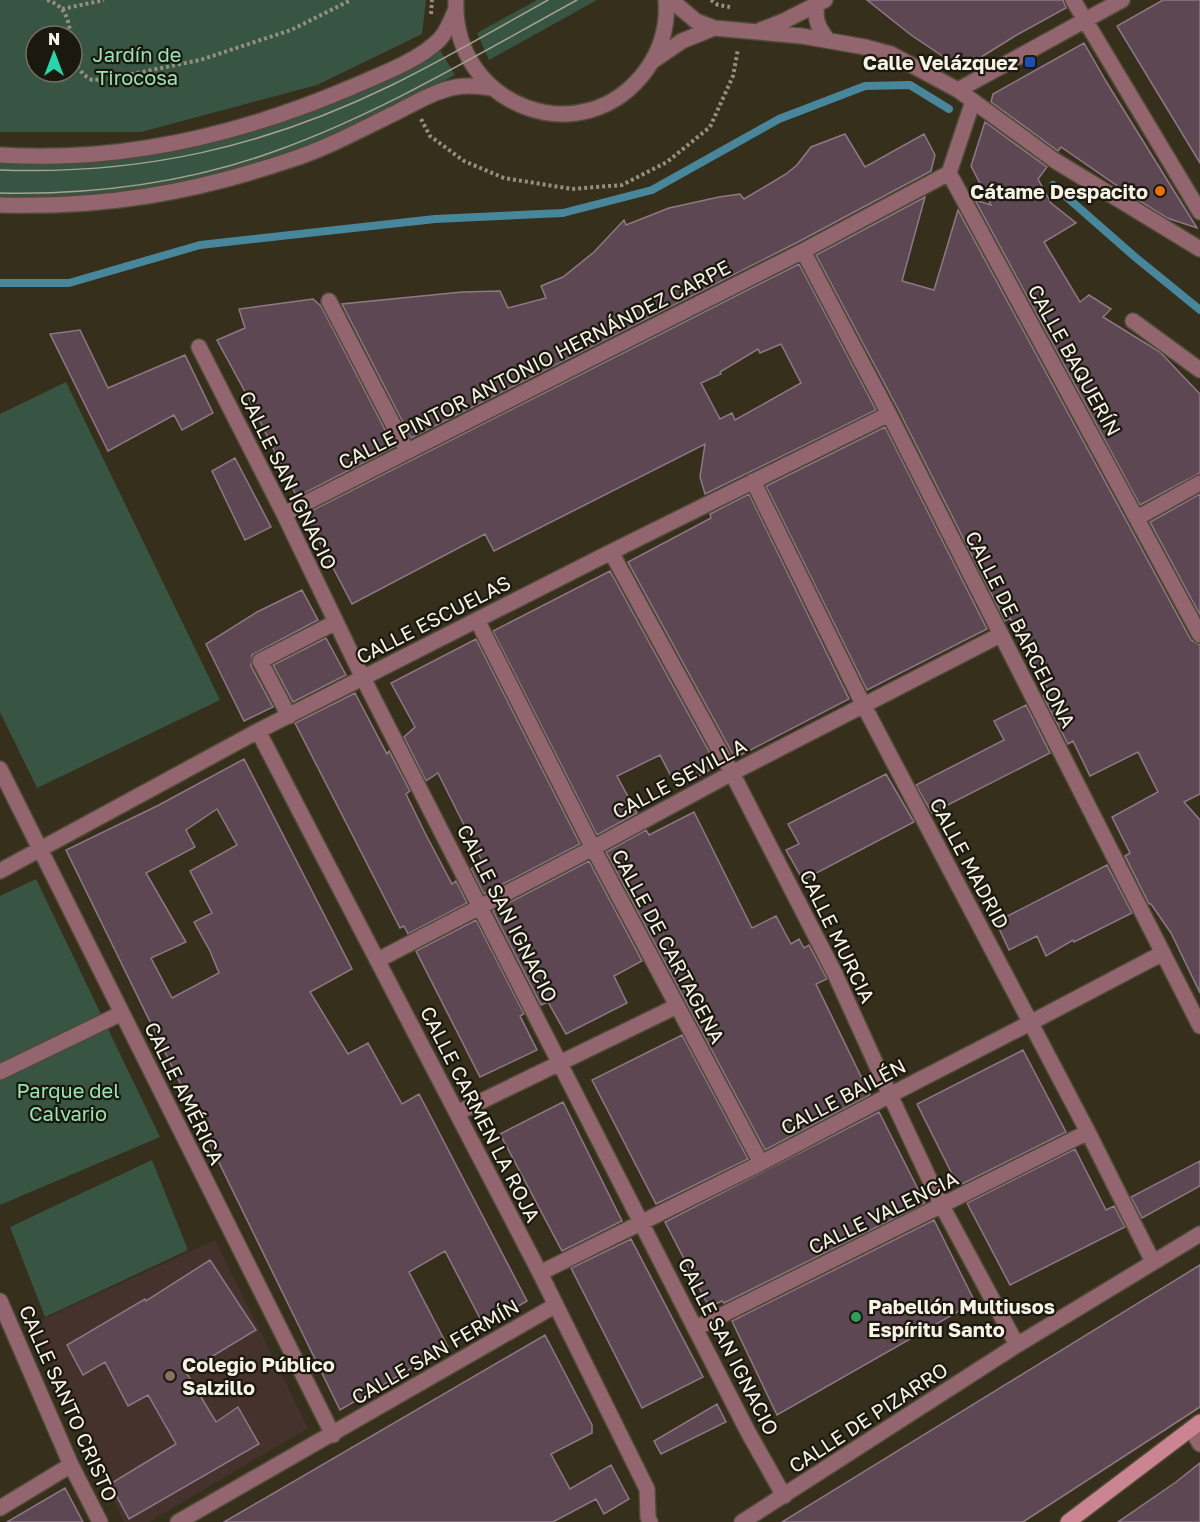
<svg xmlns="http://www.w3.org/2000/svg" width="1200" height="1522" viewBox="0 0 1200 1522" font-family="'Golos Text',sans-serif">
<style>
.education{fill:#46322d}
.green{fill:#375542;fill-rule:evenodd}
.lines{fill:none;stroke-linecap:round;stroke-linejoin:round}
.stream{stroke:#48879b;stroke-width:8}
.building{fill:#5c4752;stroke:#8f7885;stroke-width:1.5;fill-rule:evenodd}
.pedestrian-casing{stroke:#514a38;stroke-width:18}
.minor-casing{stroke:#514a38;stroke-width:18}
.secondary-casing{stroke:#514a38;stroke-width:18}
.path{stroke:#958f7f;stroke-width:4;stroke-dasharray:3 3;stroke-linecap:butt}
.pedestrian{stroke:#93666f;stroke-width:15}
.minor{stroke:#93666f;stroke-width:15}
.secondary{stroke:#cb8492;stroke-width:15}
.tram{stroke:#a7a192;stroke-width:1.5}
.transit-dot{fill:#1a4fb4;stroke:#1b180f;stroke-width:2}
.food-dot{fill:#e8710a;stroke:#1b180f;stroke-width:2}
.leisure-dot{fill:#2e9e5b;stroke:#1b180f;stroke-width:2}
.education-dot{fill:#8d6e63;stroke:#1b180f;stroke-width:2}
.labels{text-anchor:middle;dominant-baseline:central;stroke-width:4.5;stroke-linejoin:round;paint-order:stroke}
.park-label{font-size:20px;fill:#98e4b4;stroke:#1b180f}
.poi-label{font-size:20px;font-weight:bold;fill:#f7f2e6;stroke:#1b180f;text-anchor:end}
.street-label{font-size:20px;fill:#f7f2e6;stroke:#1b180f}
</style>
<rect width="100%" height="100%" fill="#362f1c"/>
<path class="education" d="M215,1240l93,188 -159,94h-25l-89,-199z"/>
<path class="green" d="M0,0h426l-4,34 -105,51 -176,47h-141zM36,36h36v36h-36z
M537,0h60l-108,60 -12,-27z
M440,50l15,25 -62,33 -97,44 -131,36 -79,10 -86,2v-39l186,-14 53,-12 52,-16 61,-25z
M66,382l154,318 -183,88 -37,-76v-298z
M36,879l124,258 -160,68v-309z
M152,1160l36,90 -143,67 -35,-90z"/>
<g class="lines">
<path class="stream" d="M1053,185l82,72 65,53
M0,283h69l131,-38 235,-26 128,-6 89,-23 127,-71 86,-33 45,-1 39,24"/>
</g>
<path class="building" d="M867,0h196l3,8 -51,28 -53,33 -51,-34z
M1163,0h37v163l-83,-137z
M1084,43l23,40 90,145 -30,-10 -32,-20 -74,-51 -3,4 -67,-49 2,-8z
M985,122l62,45 -9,12 13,24 25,20 -32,19 36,60 9,-7 22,14 -8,8 57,35 40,42v79l-60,32 -165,-305 16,5 -20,-39z
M845,134l20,33 59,-33 11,21 -4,16 -133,71 -387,196 -69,-134 120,-12 38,-1 8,17 38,-10 -5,-12 22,-9 31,-25 30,-32 2,5 43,-17 50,-11 21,-3 4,5 42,-25 11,-9 14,-18z
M925,197l-23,84 32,9 24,-80 233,430 9,5v149l-16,8 16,18v173l-29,-60 -20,-29h-2l-24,-48 5,-3 -18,-36 46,-25 -20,-40 -48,24 -17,-35 -5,3 -25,-48 6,-3 -1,-4 -38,-71 -5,3 -107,-212 -82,-154z
M799,264l77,146 -171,84 -5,-17 5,-33 -211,107 -9,-17 -133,70 -47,-90zM781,344l20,39 -66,37 -3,-7 -12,6 -19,-36 20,-9 -1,-2 38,-23 2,4z
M313,299l8,7 73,141 -97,50 -48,-98 -32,-59 28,-12 -6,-19z
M80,330l28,58 77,-33 28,58 -31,17 -8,-15 -66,36 -58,-117z
M885,427l102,202 -120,61 -101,-204z
M235,458l36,69 -26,13 -33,-69z
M749,494l100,205 -114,59 -107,-196 83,-44 -1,-4z
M1200,494v121l-50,-93z
M610,571l107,195 -40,22 -17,-33 -43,21 20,37 -40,22 -104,-204z
M302,590l16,30 -66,35 -1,11 22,41 -29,14 -38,-77 51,-32z
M326,638l20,37 -53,27 -20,-37z
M476,639l104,205 -96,50 -13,-25 11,-8 -44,-88 -12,8 -22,-44 11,-10 -24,-44z
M355,693l32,61 2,-3 21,40 -4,3 19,39 27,51 4,-3 11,22 -59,31 -4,-8 -4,2 -105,-205z
M1026,705l24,48 -118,60 -16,-28 88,-45 -10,-19z
M244,759l108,210 -42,23 38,62 20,-11 34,61 17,-10 108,207 -43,25 -39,-75 -36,21 39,75 -108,63 -274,-560 93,-45zM217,809l20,36 -47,26 22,42 -18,9 16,29 9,22 -47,25 -21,-40 35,-16 -40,-69 49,-26 -9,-17z
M886,774l28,48 -111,58 -17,-30 13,-6 -11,-20z
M694,812l58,116 24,-12 15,28 8,-5 5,9 5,-3 18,34 -11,5 54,111 -105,55 -159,-298 40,-22 3,5z
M589,861l53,100 -28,15 13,27 -61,31 -18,-32 -7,3 -48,-94z
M1107,865l25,48 -58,29 -1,-2 -27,16 -9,-20 -28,14 -13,-28z
M476,920l48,94 -4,2 17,34 -57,27 -64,-126z
M682,1035l66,124 -92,45 -64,-124z
M1023,1050l43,82 -108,54 -41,-82z
M563,1102l59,119 -60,30 -62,-117z
M879,1112l46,91 -201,100 -2,-2 -13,6 -44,-85z
M1075,1149l31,61 8,-4 11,21 -115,58 -43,-82z
M1200,1161v25l-58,32 -11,-21z
M934,1220l41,82 -198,113 -45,-94z
M631,1239l72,138 -61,31 -71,-140z
M210,1260l46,70 -70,42 30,50 22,-15 21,37 -130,75 -19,-35 66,-40 -28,-49 -20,11 -23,-44 -22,13 -16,-30 78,-46 1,2z
M1200,1265v142l-177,115h-241z
M545,1335l47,90v8l-41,21 19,35 41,-24 18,34 -25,15 -8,-15 -43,23h-329z
M717,1404l9,18 -65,32 -7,-13z
M1200,1463v59h-82l58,-40z
M65,1488l18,34h-76z"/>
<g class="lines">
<defs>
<path id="pedestrian" d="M732,773l103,201 55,121 140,-72"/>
<path id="minor" d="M456,0c-5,106 128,157 191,69 14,-20 21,-44 19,-69
M671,0l25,21 18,7 88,8 63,11 26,7 67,36 96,70 146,89
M1073,0l127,212
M817,5c-3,15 2,24 11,35
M761,30l23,-9 41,-21
M654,60l28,-19 32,-13
M958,90l164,-90
M973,101l-24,72 251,462
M0,155c122,8 240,-20 352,-68 27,-12 67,-26 88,-48 7,-8 11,-18 15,-28
M0,205c104,3 192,-12 290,-45 35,-11 70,-30 103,-46 20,-10 41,-23 63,-27 12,-2 24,-1 36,1
M803,251l86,163 311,612
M329,301l78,150
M1133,321l67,49
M199,347l85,167 79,164 385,754 36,64
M753,481l111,225 224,426 65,130
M284,514l519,-263 146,-78
M1137,518l63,-35
M611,552l121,221
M477,620l116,228 168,315
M289,716l-29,-55 76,-39
M258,731l282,542 107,216 1,28 2,5
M0,769l333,666
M0,871l258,-140 353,-179 278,-138
M378,960l215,-112 139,-75 268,-138
M1030,1023l133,-70
M0,1072l122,-59
M457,1113l220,-107
M540,1273l221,-110 129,-68 52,111 75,139
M0,1301l71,164 29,57
M696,1328l392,-196
M1191,1429l9,15
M0,1508l71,-43
M178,1522l378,-217
M742,1522l275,-177 183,-111"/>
<path id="secondary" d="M1068,1522l132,-100"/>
</defs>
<use href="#pedestrian" class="pedestrian-casing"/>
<use href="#minor" class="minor-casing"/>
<use href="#secondary" class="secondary-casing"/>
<path class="path" d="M47,0c19,6 21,19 24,36
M711,0l7,5 12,2
M62,9l42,-9
M431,14l1,-14
M72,43l4,22 8,10 8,5 16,-1 92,-19 91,-30 60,-30
M421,119l9,17 34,25 40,17 68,11 50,-4 45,-23 43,-35 23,-51 5,-27"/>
<use href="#pedestrian" class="pedestrian"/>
<use href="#minor" class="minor"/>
<use href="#secondary" class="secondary"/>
<path class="tram" d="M0,170c142,5 265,-23 392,-85 53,-26 104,-56 156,-85
M0,193c95,2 192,-11 281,-44 104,-38 199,-96 296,-149"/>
</g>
<rect class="transit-dot" x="1024" y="56" width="12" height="12" rx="3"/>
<circle class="food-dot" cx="1160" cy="191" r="6"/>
<circle class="leisure-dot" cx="856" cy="1317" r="6"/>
<circle class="education-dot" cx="170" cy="1376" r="6"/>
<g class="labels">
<g class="park-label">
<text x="137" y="54">Jardín de<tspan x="137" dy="23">Tirocosa</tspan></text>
<text x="68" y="1090">Parque del<tspan x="68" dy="23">Calvario</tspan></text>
</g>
<g class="poi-label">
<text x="1018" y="62">Calle Velázquez</text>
<text x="1148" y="191">Cátame Despacito</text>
<text x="868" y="1306" text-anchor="start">Pabellón Multiusos<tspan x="868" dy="23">Espíritu Santo</tspan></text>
<text x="182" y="1364" text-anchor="start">Colegio Público<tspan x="182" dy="23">Salzillo</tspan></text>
</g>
<g class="street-label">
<text transform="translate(1075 360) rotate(61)">CALLE BAQUERÍN</text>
<text transform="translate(534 364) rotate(-27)">CALLE PINTOR ANTONIO HERNÁNDEZ CARPE</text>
<text transform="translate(289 480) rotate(64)">CALLE SAN IGNACIO</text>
<text transform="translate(433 619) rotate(-27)">CALLE ESCUELAS</text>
<text transform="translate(1021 629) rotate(63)">CALLE DE BARCELONA</text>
<text transform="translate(679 778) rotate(-28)">CALLE SEVILLA</text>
<text transform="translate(970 863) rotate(62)">CALLE MADRID</text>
<text transform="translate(508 913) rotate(63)">CALLE SAN IGNACIO</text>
<text transform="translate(838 936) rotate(64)">CALLE MURCIA</text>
<text transform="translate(669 946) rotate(62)">CALLE DE CARTAGENA</text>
<text transform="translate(185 1093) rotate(64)">CALLE AMÉRICA</text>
<text transform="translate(843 1096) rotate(-28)">CALLE BAILÉN</text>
<text transform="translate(481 1114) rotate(63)">CALLE CARMEN LA ROJA</text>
<text transform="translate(883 1212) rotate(-26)">CALLE VALENCIA</text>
<text transform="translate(729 1346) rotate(63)">CALLE SAN IGNACIO</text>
<text transform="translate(435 1351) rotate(-30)">CALLE SAN FERMÍN</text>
<text transform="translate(69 1403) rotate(66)">CALLE SANTO CRISTO</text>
<text transform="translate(868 1417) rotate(-33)">CALLE DE PIZARRO</text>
</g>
</g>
<g transform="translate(54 54)"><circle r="28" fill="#1b180f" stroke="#736f65" stroke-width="1.5"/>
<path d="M0-4.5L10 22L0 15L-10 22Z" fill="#2bd5ac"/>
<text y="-9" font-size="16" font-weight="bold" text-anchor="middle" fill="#f7f2e6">N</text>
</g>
</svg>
